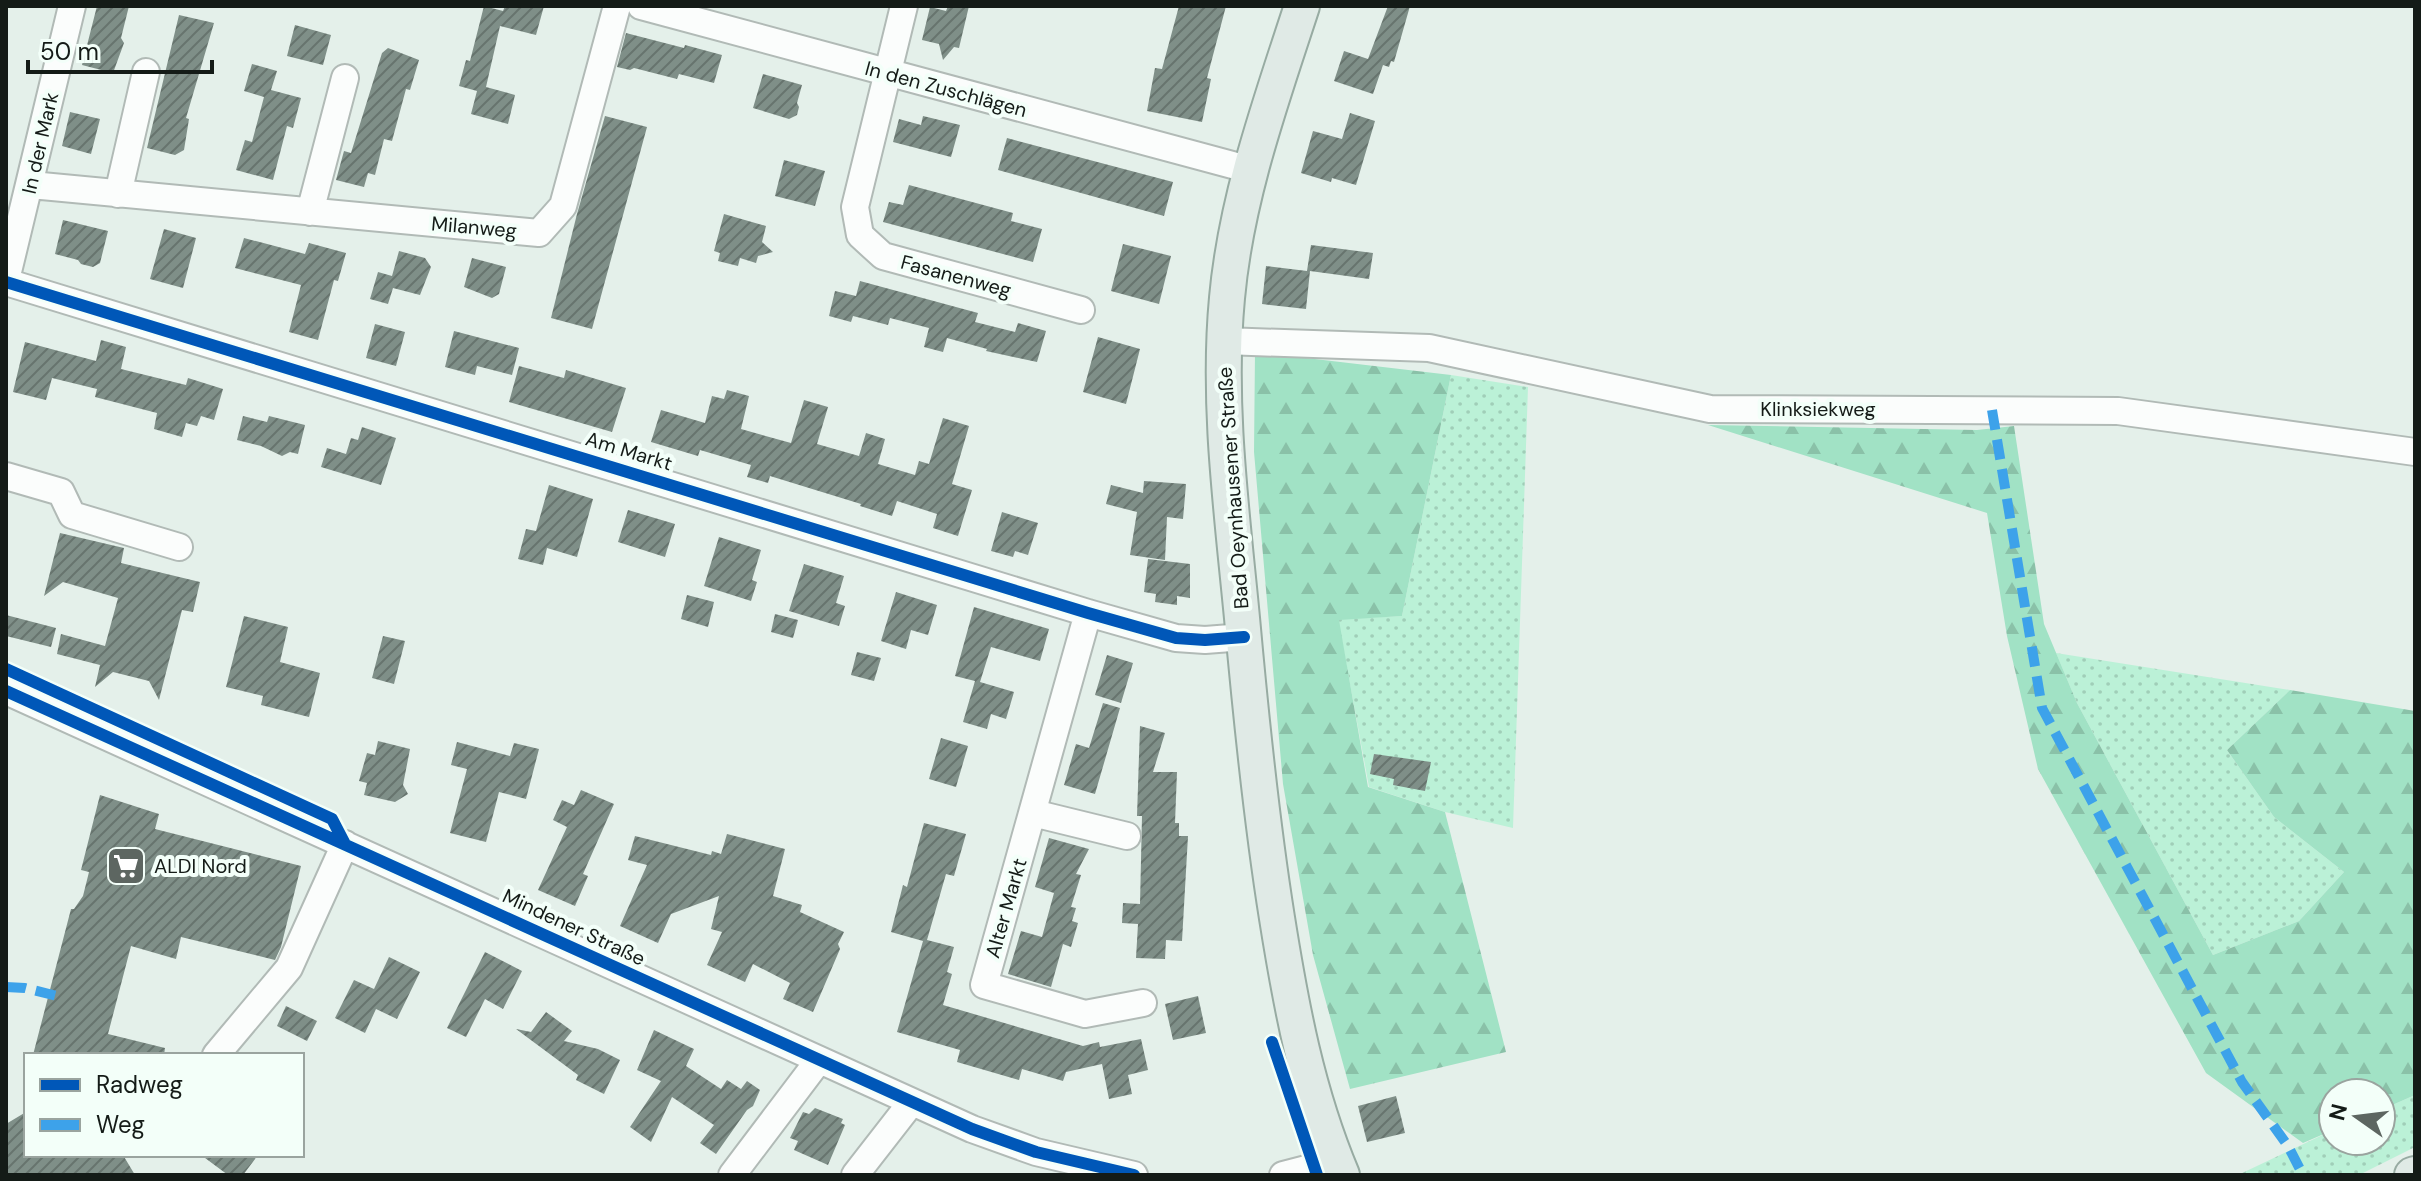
<svg xmlns="http://www.w3.org/2000/svg" width="2421" height="1181" viewBox="0 0 2421 1181" font-family="'DM Sans',sans-serif">
<style>
.grass{fill:url(#grass-dots)}
.forest{fill:url(#forest-firs)}
.building{fill:url(#building-hatch)}
.lines{fill:none;stroke-linecap:round;stroke-linejoin:round}
.minor-casing{stroke:#b1bab6;stroke-width:30}
.major-casing{stroke:#97aba2;stroke-width:38}
.minor{stroke:#fbfdfc;stroke-width:26}
.major{stroke:#e0eae6;stroke-width:34}
.quiet{stroke:#3da2ea;stroke-width:10;stroke-dasharray:20 10;stroke-linecap:butt}
.cycleway-casing{stroke:#f3fff9;stroke-width:17}
.cycleway{stroke:#0057b8;stroke-width:12}
.labels{text-anchor:middle;dominant-baseline:central;stroke-width:8;stroke-linejoin:round;paint-order:stroke}
.street-label{font-size:20px;fill:#141b17;stroke:#f3fff9}
.poi-label{font-size:20px;fill:#141b17;stroke:#f3fff9;text-anchor:start}
</style>
<defs>
<pattern id="grass-dots" width="8" height="8" patternUnits="userSpaceOnUse" patternTransform="scale(2)"><rect width="8" height="8" fill="#bbf1d7"/><path d="M2 2h.1M6 6h.1" fill="none" stroke="#a0ceb8" stroke-width="1.8" stroke-linecap="round"/></pattern>
<pattern id="forest-firs" width="22" height="20" patternUnits="userSpaceOnUse" patternTransform="scale(2)"><rect width="22" height="20" fill="#a1e2c5"/><path d="M5 1l3.5 6h-7zM16 11l3.5 6h-7z" fill="#8ac1a8"/></pattern>
<pattern id="building-hatch" width="6" height="6" patternUnits="userSpaceOnUse" patternTransform="scale(2)"><rect width="6" height="6" fill="#7f8f88"/><path d="M-1 1l2-2M0 6l6-6M5 7l2-2" fill="none" stroke="#67746e"/></pattern>
</defs>
<rect width="100%" height="100%" fill="#e4f0ea"/>
<path class="grass" d="M1451,375l77,12 -15,441 -68,-16 -76,-25 -31,-168 64,-3z
M2056,653l234,37 -63,60 47,67 70,55 -45,49 -86,34 -136,-252z
M2415,1095v52l-56,28h-121l95,-45v11h48v-31z"/>
<path class="forest" d="M1255,352l196,23 -49,241 -63,4 29,167 77,25 61,240 -156,37 -37,-134 -30,-171 -29,-332z
M1708,425l269,5 37,-4 30,198 33,79 136,252 86,-34 45,-49 -70,-55 -47,-67 63,-60 125,21v384l-34,15v-17h-48v37l-30,13 -97,-70 -168,-304 -31,-133 -20,-123z"/>
<path class="building" d="M97,6h32l-8,32 3,5 -11,30 -31,-8z
M484,6l19,5 2,-5h39l-8,29 -36,-9 -14,61 29,8 -7,29 -37,-10 6,-23 -18,-5 7,-26 4,1z
M948,6h21l-10,42 -5,-1 -11,13 -4,-16 -17,-4 8,-33 16,4z
M1179,6h47l-19,72 4,1 -9,43 -55,-11 8,-43 7,1z
M1388,6h22l-16,56 -3,-1 -2,6 -6,-2 -10,29 -39,-13 10,-30 24,8z
M179,15l35,8 -28,95 3,1 -5,31 -9,5 -28,-7z
M295,25l36,10 -8,30 -36,-9z
M626,33l58,15 1,-3 37,10 -8,28 -35,-9 -2,5 -43,-11 -4,2 -13,-3z
M388,48l31,12 -9,30 -4,-1 -14,52 -8,-2 -9,36 -7,-2 -4,14 -28,-7 8,-29 7,2 31,-100z
M252,64l25,7 -6,19 30,8 -8,30 -6,-2 -14,54 -37,-10 9,-30 7,2 12,-45 -20,-6z
M763,74l39,11 -5,18 2,4 -2,8 -8,4 -36,-11z
M70,112l30,7 -9,35 -29,-8z
M1350,113l25,8 -19,64 -24,-7 -1,4 -30,-9 12,-42 29,8z
M605,116l42,11 -55,202 -41,-11 26,-104z
M923,116l37,9 -9,32 -58,-15 6,-23 22,6z
M1007,138l166,44 -9,34 -166,-46z
M784,160l41,11 -10,35 -40,-10z
M909,185l104,28 -2,8 31,8 -9,33 -150,-40 6,-20 14,3z
M724,214l42,12 -4,16 11,10 -15,4 -2,7 -16,-5 -2,8 -20,-5 2,-8 -6,-2z
M63,220l45,11 -8,32 -7,4 -12,-3 -3,-4 -23,-6z
M164,229l32,9 -13,50 -33,-9z
M244,238l61,16 4,-11 37,10 -8,28 -4,-1 -16,60 -29,-8 12,-47 -66,-17z
M1123,244l48,12 -12,48 -48,-13z
M1311,245l62,8 -4,26 -59,-8 -4,38 -44,-5 4,-38 41,5z
M399,251l26,7 6,9 -11,28 -27,-7 -5,16 -18,-5 8,-27 14,4z
M472,258l34,9 -7,27 -7,4 -28,-11z
M860,281l118,32 -3,9 40,10 3,-9 28,8 -9,31 -51,-11 1,-2 -40,-11 -4,14 -19,-5 5,-19 -39,-10 -2,7 -35,-9 -2,6 -22,-6 6,-25 21,5z
M375,324l30,8 -9,34 -30,-8z
M454,331l65,17 -7,27 -35,-9 -2,9 -30,-8z
M1098,337l42,12 -14,55 -43,-12z
M101,340l25,7 -5,22 65,16 2,-7 35,11 -9,31 -13,-4 -4,10 -11,-3 -4,14 -28,-8 3,-16 -62,-16 2,-8 -45,-11 -6,22 -33,-8 12,-50 71,19z
M519,366l45,12 2,-8 60,18 -14,44 -103,-30z
M727,390l22,6 -8,33 50,14 13,-43 24,7 -11,37 42,12 7,-23 19,6 -7,25 37,11 4,-14 10,3 14,-46 26,8 -17,58 20,6 -14,46 -25,-8 4,-14 -40,-13 -5,15 -32,-10 1,-2 -91,-28 -2,7 -21,-6 4,-12 -51,-15 -2,6 -47,-14 10,-32 44,13 7,-27 12,3z
M243,416l24,6 2,-6 36,9 -7,29 -8,-2 -8,4 -21,-10 -24,-6z
M362,427l34,11 -15,47 -60,-18 6,-19 19,6 5,-16 7,2z
M1144,481l42,3 -3,35 -16,-2 -2,43 -35,-5 7,-43 -31,-8 5,-19 32,8z
M549,485l44,14 -16,58 -30,-9 -4,17 -25,-6 8,-30 10,2z
M628,510l47,14 -10,33 -47,-15z
M1002,512l36,11 -10,32 -13,-4 -2,6 -22,-6z
M60,533l64,15 -3,15 79,19 -7,30 -11,-2 -23,90 -10,-19 -36,-9 -18,15 5,-22 -43,-11 4,-20 44,12 13,-48 -55,-16 -19,14z
M719,537l42,13 -9,30 5,2 -6,19 -47,-15z
M1148,559l42,5v34l-13,-2v9l-22,-3 1,-8 -12,-2z
M804,564l40,12 -8,27 9,3 -6,20 -50,-15z
M896,592l41,13 -9,30 -17,-5 -5,19 -25,-8z
M687,595l27,7 -6,25 -27,-8z
M974,607l75,22 -9,32 -49,-14 -11,35 34,10 -8,27 -15,-5 -4,15 -24,-7 12,-41 -20,-5z
M775,614l23,6 -5,18 -22,-6z
M6,615l50,13 -5,19 -45,-11z
M244,616l44,11 -8,35 40,11 -11,44 -48,-12 2,-9 -37,-9z
M383,636l22,5 -11,43 -22,-6z
M857,652l24,6 -7,23 -23,-6z
M1107,655l26,8 -12,40 -26,-8z
M1103,703l17,5 -25,86 -31,-9 12,-41 13,4z
M1140,726l25,7 -12,39h24l-2,51h4v13h9l-6,105 -16,-1 -1,19 -29,-1 2,-34 -16,-1 1,-20 17,1 2,-88h-5z
M941,738l27,8 -12,41 -27,-8z
M378,741l32,8 -7,36 5,9 -13,8 -31,-7 3,-12 -8,-2 8,-28 8,2z
M457,742l53,14 4,-13 25,6 -13,50 -27,-7 -13,50 -36,-9 17,-64 -16,-4z
M1374,754l57,8 -6,29 -32,-6 1,-6 -24,-5z
M581,790l33,14 -31,70 5,2 -13,30 -37,-16 29,-63 -14,-7 9,-20 12,5z
M100,795l59,19 -4,15 146,37 -20,81 -6,13 -94,-23 -5,22 -45,-13 -23,88 57,14 -1,7h-131l38,-146h3l9,-13 6,-24 -8,-2z
M924,823l42,11 -12,42 -8,-2 -19,66 27,7 -7,25 5,2 -9,31 140,41 16,-4 1,5 41,-8 7,31 -20,5 4,19 -23,5 -7,-35 -36,8 -3,9 -41,-12 -3,11 -62,-18 3,-12 -63,-18 26,-91 -32,-9 12,-47 4,2z
M727,834l58,15 -12,47 29,9 -2,7 44,20 -6,12 2,5 -27,63 -30,-13 7,-16 -37,-19 -8,18 -38,-17 15,-33 -11,-3 8,-33 -48,18 -13,29 -38,-17 27,-61 -19,-5 7,-24 76,19 1,-4 9,3z
M1049,838l40,11 -13,25 5,1 -10,32 5,1 -4,13 6,2 -7,24 -8,-3 -12,43 -43,-13 13,-43 21,6 12,-44 -19,-6z
M485,952l37,19 -19,38 -18,-10 -19,38 -19,-9z
M389,957l31,15 -23,47 -21,-10 -11,24 -30,-15 19,-38 20,9z
M1198,996l8,37 -33,7 -8,-36z
M286,1006l31,15 -10,20 -30,-15z
M546,1012l26,19 -8,10 34,8 22,11 -16,34 -28,-14 2,-5 -62,-46 15,3z
M654,1030l40,19 -8,17 35,23 6,-9 14,9 6,-8 13,9 -7,16 -6,4 -31,44 -16,-11 14,-18 -42,-28 -21,45 -21,-15 31,-46 -24,-11z
M1396,1096l9,37 -38,9 -9,-36z
M815,1108l28,11 -2,4 4,2 -17,40 -34,-15 4,-9 -8,-3 13,-26 6,2z
M26,1112v43h97l12,20h-129v-51z
M201,1155h57l-15,20h-15z"/>
<g class="lines">
<defs>
<path id="minor" d="M641,6l610,164
M904,6l-49,201 5,28 23,21 198,54
M31,185l508,48 24,-27 54,-200
M118,194l28,-122
M310,212l35,-134
M6,280l66,-274
M6,282l1082,331 88,25 29,2 39,-3
M1224,341l205,7 281,61 408,2 297,41
M6,476l55,16 11,23 107,32
M1088,613l-104,372 101,29 58,-11
M6,691l966,438 64,23 98,23
M1033,813l94,23
M216,1055l73,-87 56,-124
M732,1175l87,-115
M855,1175l56,-72
M1283,1175l54,-14"/>
<path id="major" d="M1302,6c-31,95 -66,192 -75,292 -10,106 5,215 15,320 9,100 19,200 35,300 14,88 30,174 65,257
M2412,1175l3,-1"/>
</defs>
<use href="#minor" class="minor-casing"/>
<use href="#major" class="major-casing"/>
<use href="#minor" class="minor"/>
<use href="#major" class="major"/>
<path class="quiet" d="M1992,410l50,298 200,374 46,64 15,29
M6,987l19,1 32,8"/>
<defs>
<path id="cycleway" d="M6,282l1082,331 88,25 29,2 39,-3
M6,669l326,150 13,25
M6,691l966,438 64,23 98,23
M1272,1042l45,133"/>
</defs>
<use href="#cycleway" class="cycleway-casing"/>
<use href="#cycleway" class="cycleway"/>
</g>
<defs>
<symbol id="supermarket-square" viewBox="-11 -11 22 22"><rect x="-9" y="-9" width="18" height="18" rx="4" fill="#5d6661" stroke="#f3fff9"/><path d="M-6-5.5h2.5l.6 2H6L4.5 2H-2.5L-4.4-4H-6ZM-1.5 3.2a1.3 1.3 0 1 0 .1 0ZM3 3.2a1.3 1.3 0 1 0 .1 0Z" fill="#fff"/></symbol>
</defs>
<g fill-rule="evenodd">
<use href="#supermarket-square" x="104" y="844" width="44" height="44"/>
</g>
<g class="labels">
<g class="street-label">
<text transform="translate(946 89) rotate(15)">In den Zuschlägen</text>
<text transform="translate(40 143) rotate(-77)">In der Mark</text>
<text transform="translate(474 227) rotate(5)">Milanweg</text>
<text transform="translate(956 276) rotate(15)">Fasanenweg</text>
<text x="1818" y="409">Klinksiekweg</text>
<text transform="translate(629 451) rotate(17)">Am Markt</text>
<text transform="translate(1233 488) rotate(-94)">Bad Oeynhausener Straße</text>
<text transform="translate(1006 908) rotate(-74)">Alter Markt</text>
<text transform="translate(574 927) rotate(25)">Mindener Straße</text>
</g>
<g class="poi-label">
<text x="154" y="866">ALDI Nord</text>
</g>
</g>
<rect width="2421" height="1181" fill="none" stroke="#141b17" stroke-width="16"/>
<rect x="24" y="1053" width="280" height="104" fill="#f3fff9" stroke="#9aa49f" stroke-width="2"/>
<rect x="40" y="1079" width="40" height="12" fill="#0057b8" stroke="#9aa49f" stroke-width="2"/>
<text x="96" y="1093" font-size="24" fill="#141b17">Radweg</text>
<rect x="40" y="1119" width="40" height="12" fill="#3da2ea" stroke="#9aa49f" stroke-width="2"/>
<text x="96" y="1133" font-size="24" fill="#141b17">Weg</text>
<g transform="translate(2357 1117) rotate(284)"><circle r="38" fill="#f3fff9" stroke="#9aa49f" stroke-width="2"/>
<path d="M0-6L14 30L0 20L-14 30Z" fill="#5d6661"/>
<text y="-12" font-size="22" font-weight="bold" text-anchor="middle" fill="#141b17">N</text>
</g>
<path d="M28 60v12h184v-12" fill="none" stroke="#141b17" stroke-width="4"/>
<text x="40" y="60" font-size="24" fill="#141b17" stroke="#f3fff9" stroke-width="6" paint-order="stroke">50 m</text>
</svg>
